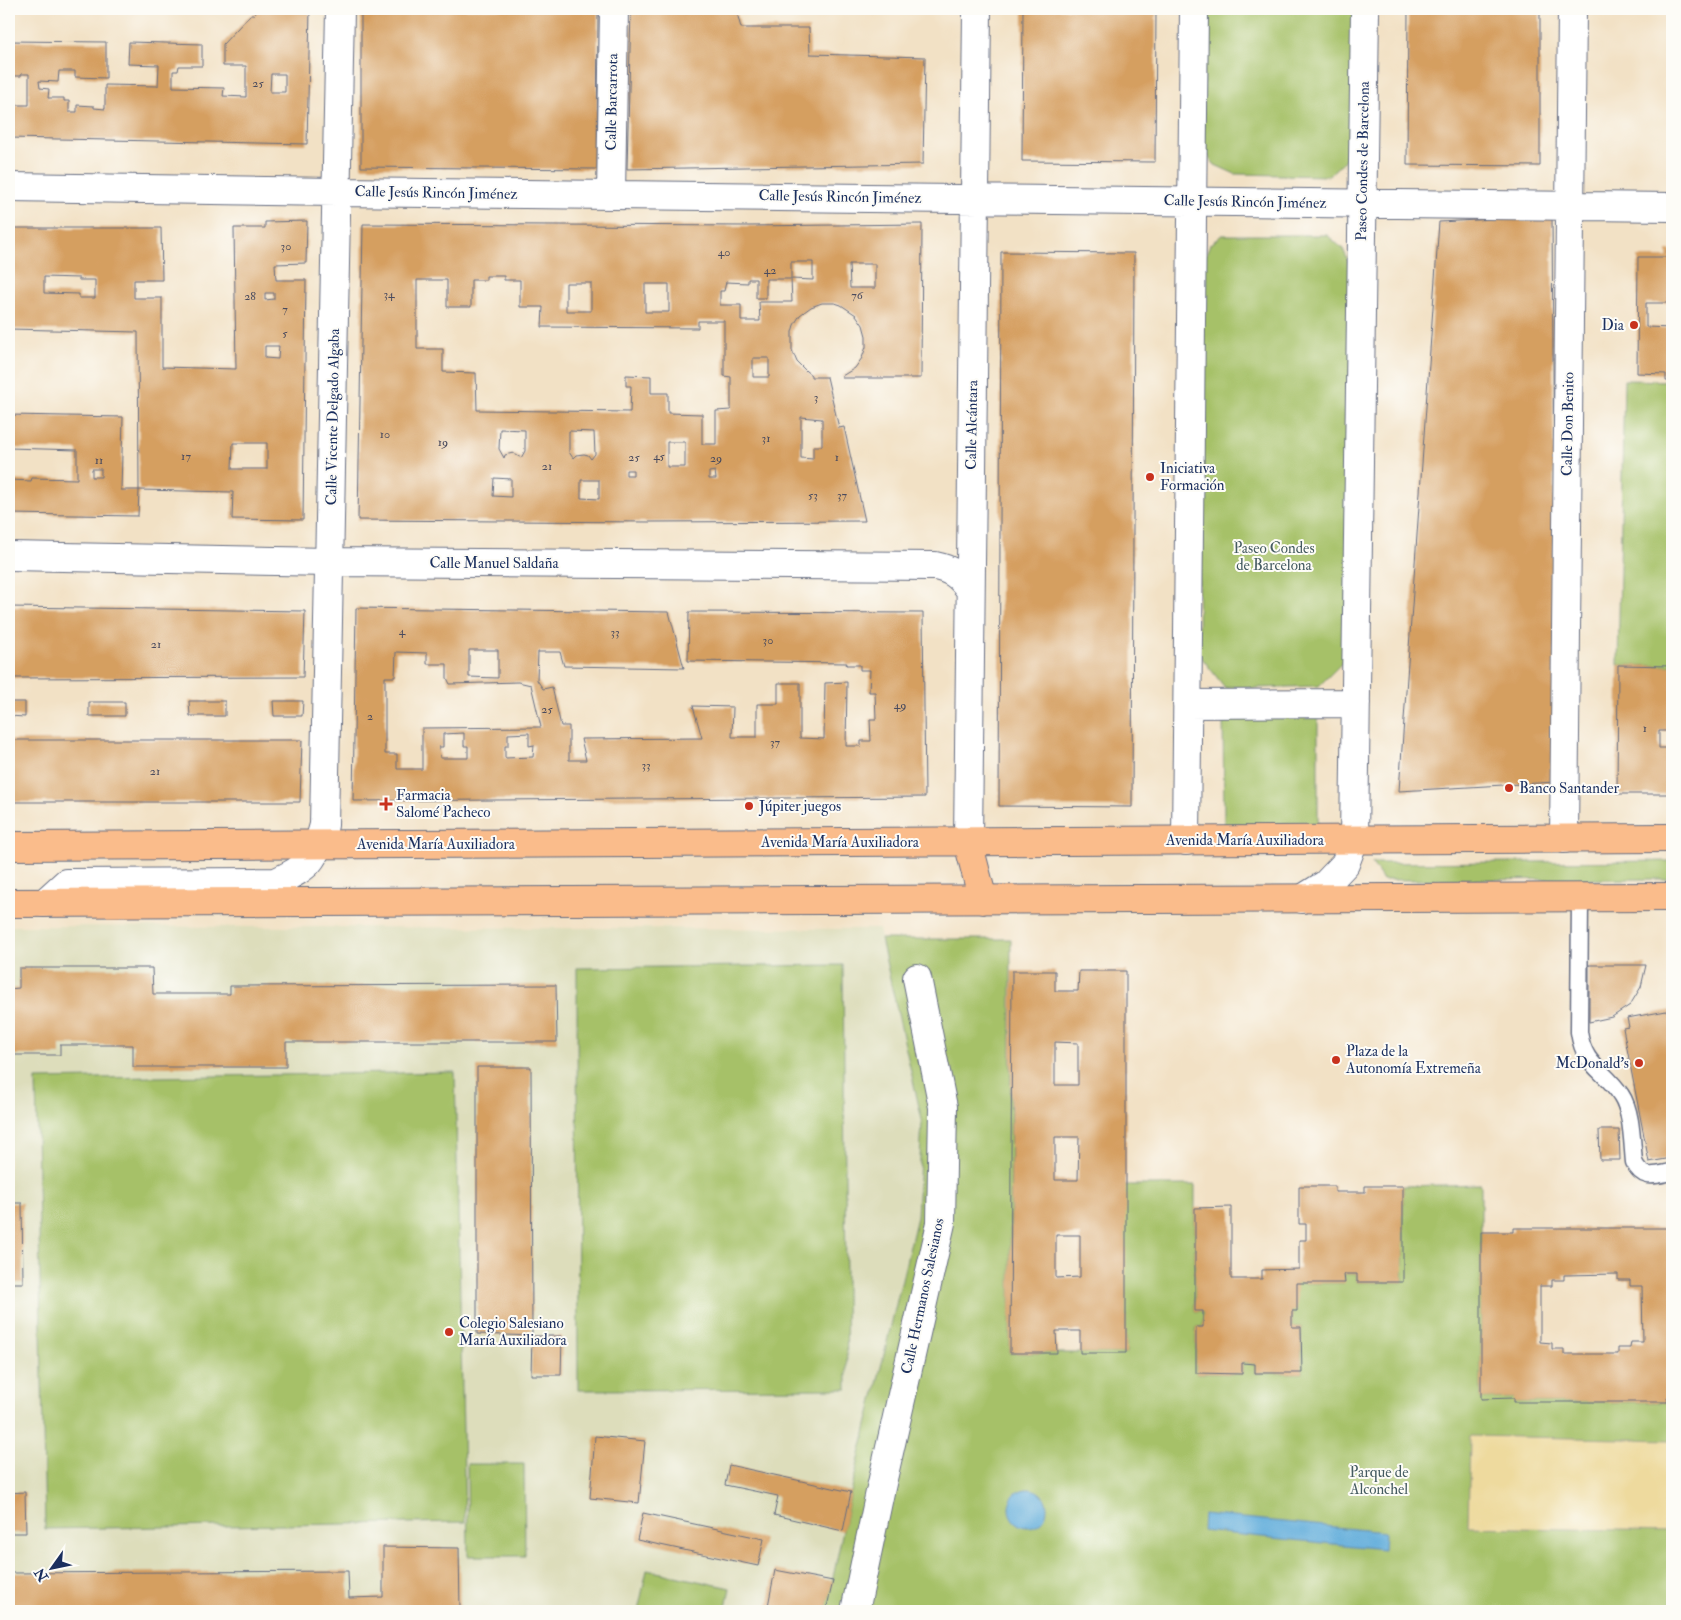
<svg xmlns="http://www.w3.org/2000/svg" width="1681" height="1620" viewBox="0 0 1681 1620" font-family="'IM FELL Double Pica',serif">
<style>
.built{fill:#ddb}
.green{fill:#a6c168;stroke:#607863}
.sand{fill:#eeda9e;stroke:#84847e}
.water{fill:#63aedb;stroke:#3f6e9c}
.building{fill:#d59f60;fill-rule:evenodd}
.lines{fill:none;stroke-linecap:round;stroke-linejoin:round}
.lane-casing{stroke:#666d82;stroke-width:19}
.street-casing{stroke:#666d82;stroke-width:30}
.primary-casing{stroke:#666d82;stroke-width:30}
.lane{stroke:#fff;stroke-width:16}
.street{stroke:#fff;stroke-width:28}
.primary{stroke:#fabc8b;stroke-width:28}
.poi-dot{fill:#c8321e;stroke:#fdfcf7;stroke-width:2}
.labels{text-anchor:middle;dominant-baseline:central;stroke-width:4;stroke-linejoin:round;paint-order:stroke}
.number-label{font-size:12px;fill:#4a4b5e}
.street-label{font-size:15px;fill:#1b2f5e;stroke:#fdfcf7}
.poi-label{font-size:15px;fill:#1b2f5e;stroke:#fdfcf7;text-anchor:start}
.park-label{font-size:15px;fill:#455b61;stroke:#fdfcf7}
</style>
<rect width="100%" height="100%" fill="#fdfcf7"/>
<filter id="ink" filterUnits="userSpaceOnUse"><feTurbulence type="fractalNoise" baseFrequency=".02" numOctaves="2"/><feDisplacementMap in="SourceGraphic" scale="10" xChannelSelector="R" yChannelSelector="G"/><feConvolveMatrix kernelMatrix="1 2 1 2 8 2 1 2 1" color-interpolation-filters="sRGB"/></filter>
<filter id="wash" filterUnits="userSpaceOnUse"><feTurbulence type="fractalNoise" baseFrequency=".0096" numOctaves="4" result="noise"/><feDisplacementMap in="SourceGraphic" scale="20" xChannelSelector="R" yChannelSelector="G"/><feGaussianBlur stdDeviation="1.12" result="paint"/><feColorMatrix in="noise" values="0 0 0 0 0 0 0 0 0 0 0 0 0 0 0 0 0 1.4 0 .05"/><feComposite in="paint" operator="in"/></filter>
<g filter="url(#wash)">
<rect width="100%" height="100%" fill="#f2e1c5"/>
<path class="built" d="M9,926l870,3 43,191 -5,97 -66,275 -25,119h-817z"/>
<path class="green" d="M1204,9h152l-2,143 -26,24 -93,-2 -20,-9 -12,-15z
M1222,235h105l16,14 10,23 -4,384 -30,30 -93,3 -28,-36 3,-387 9,-22z
M1624,380l48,1v285l-54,-1z
M1223,714h95v111h-94z
M1672,861v18l-289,1 -11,-17z
M881,939h130l-1,414h116l-1,-168h70v126h8v16h-7v46l46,1v-11l13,1v9h47l-1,-46h-9v-16l5,-28h47v-9h13v8h46v-96l78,-2v215l33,-1 1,4h152v-4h5v213h-846l25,-119 66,-275 5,-97z
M843,965l4,424 -269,1 -1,-422z
M455,1072l10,450 -420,7 -9,-450z
M467,1464h57l1,92h-57z
M647,1570l83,18 -5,23h-87z"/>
<path class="sand" d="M1470,1436l202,4v91l-204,-4z"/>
<path class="water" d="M1009 1508a19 19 0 1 1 38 0a19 19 0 1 1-38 0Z
M1203,1514l182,18 -1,17 -182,-18z"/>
<g id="blocks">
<path class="building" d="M256,9h54l-3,135 -298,-6v-33h20v-31h-8v2h-12v-35l97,1v36l-31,-1v-6h-16l-1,11 -19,-1 1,7 9,1 -1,9h16v3h5v11h8v-7l17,1v2l11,1v-24l53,1 1,-21 -31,-1 1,-22 73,2v22h-23l-1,5h-5v16l51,1 -1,8 23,1v-31h-23v-22l27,-29h4zM271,74h14v18h-15z
M361,9h237l-1,160 -236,-2z
M631,9h105l5,19h68l1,26 115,3 -2,107 -296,5z
M1023,9h133l-1,153 -133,-1z
M1408,9h132v157l-133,-1z
M1552,216l4,566 -157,9 40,-569z
M307,221l-1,42 -31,1 1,16h30l-3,240 -71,-1 1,-27 -94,-2 -1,-158 -129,-3v-101h152l1,52h-28v18h28v69l74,2 -2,-141h31v-6zM44,277l35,1v2h16v18h-16v-4l-35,-1zM265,293h9v6l-9,1zM265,346h14l-1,13 -13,-1zM233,443h34v26h-35z
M363,224l385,2 174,-2 -1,154h-79v-2l13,-8 7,-10 4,-11v-11l-3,-11 -7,-10 -15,-10 -6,-2h-13l-11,4 -11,8 -6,10 -2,7v18l5,12 9,9 5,4v2h16l12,51 5,-1 21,94 -215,1 -292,-2zM791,262h22v18l-22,-1zM849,264h26v24h-25zM486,276h18v4h16v27h23l-1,20 156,1v-7h26v55l7,1v33l-15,1v33h-14v-30l-34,-1v-20h-17v-17l-25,-1v11h5l-1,26 -153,-2 -1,-37 -33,-1v-23h-26v-69h30v27h24v-27h15zM748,279h8v19h10v-19h25l1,23h-33l1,19h-19v-16h-21v-14h4l2,-9 22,1zM566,283h25v28h-25zM645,284h24v28h-24zM753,358h16v19h-16zM801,417l21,2v27h-9v13l-12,-1zM500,429l25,1v21l-4,7 -8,-5 -8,2 -1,3 -5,-9zM569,431l25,1 1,22 -4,5 -3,-4 -4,-1 -8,1 -3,3 -4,-6zM667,442h18v25h-18zM626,470h7v5h-7zM715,471l1,8h-7v-7zM494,478l17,1v18l-18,-1zM581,480h18v19l-18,-1z
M1667,250h5v53h-26v24l26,1v53h-6v-7l-29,-1 1,-116h29z
M1001,252l133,1 -2,554 -133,-1z
M9,415l114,2 -2,73h18l-1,26 -129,-2v-34l22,1 1,-3 45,1v-29l-68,-2zM92,469h9v8h-9z
M9,607l296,4 -2,66 -294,1z
M356,608l313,4 15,56 -120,-2 -4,-14h-22l-1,28 6,9 9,-2 9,39h8v34h17l-5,-21 121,-1 -9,-32 40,1 -1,30h25v-33h21v-21h22v55l24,1 1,-56 22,-1 -1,64h15v-5h10l-1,-22h6l-1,-27h-6l1,-22h-10v-5h-14l1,-2 -159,-2 1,-49 234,1 2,184 -572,4zM469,650h29v28l-29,-1zM396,652l31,1v11h20v14l3,6 68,-2 13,3 10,42 -119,1v41h-25v-15h-12v-77h10zM464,733v13h4v12h-28l-1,-11h4v-13zM529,733v13l5,-1 -1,12 -28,1v-12h3v-12z
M1618,665l54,1v65h-13v17h12v6h1v40h-55z
M189,701h36v15h-35z
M273,701h30l-1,15h-28z
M9,702h16v15l-16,-1z
M89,702h36v14h-36z
M9,740h293l-2,62h-291z
M1589,965h57l-5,22 -11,18 -18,12 -23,5z
M19,968h133l1,26h77v-8l326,-1 1,57h-271v25h-153v-22h-73v10h-51v-66l10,-1z
M1012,971h43v20h23l1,-20h47v382h-46v-22h-24l1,22h-47zM1055,1042l23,1v42h-23zM1055,1137h24l-1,43h-23zM1056,1235h24v42l-24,1z
M1672,1010v148l-23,4 -26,-134 6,-1 -2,-9z
M477,1067h54l1,269 -55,-2z
M1599,1130h20l1,30h-20z
M1299,1186h36v6h30v-6h38v96h-46v-8h-13l1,9h-48v28h-5v16h9l1,46h-47v-9l-13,-1v11l-46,-1v-46h7v-16h-8v-103l36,-1v72h31v-9l37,-1v-29h7v-16h-7z
M9,1203h13l1,80h-14z
M1513,1228h154v4h5v166h-5l1,4h-154v-4l-33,1v-167h32zM1618,1274v6h12v6h12l1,56h-12l-1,6h-12v6h-54v-5h-12v-6l-12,-1v-56h12v-6h12v-5z
M532,1336h30l-1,39h-30z
M595,1436l50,5 -6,62 -49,-5z
M729,1465l122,27 -8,39 -69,-16 4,-19 -53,-11z
M25,1492l1,41h-17v-40z
M643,1513l121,26 -6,27 -121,-26z
M383,1547l76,1 1,63h-451v-38l339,-2 1,27 34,-1z
M775,1570l58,11 -7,30h-59z"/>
</g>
</g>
<g filter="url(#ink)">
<use href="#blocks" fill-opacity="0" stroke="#666d82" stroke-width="1"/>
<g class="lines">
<defs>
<path id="lane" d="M1580,898l-1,134c5,35 25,37 42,63 11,16 11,48 13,67 9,19 21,13 38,10"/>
<path id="street" d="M9,187l328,5 1335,15
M611,195l3,-186
M9,556l321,6 605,4c16,3 26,10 35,24
M1187,704l169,-1
M1564,839l8,-830
M1186,841l8,-832
M968,842l9,-833
M1302,899l24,-15 19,-20 9,-24 11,-831
M44,903l22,-20 210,-1c34,-16 38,-20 48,-57l16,-816
M855,1611l25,-119 61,-269 2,-116 -26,-129"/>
<path id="primary" d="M968,842l15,58
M9,846l1663,-8
M9,903l1663,-6"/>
</defs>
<use href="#lane" class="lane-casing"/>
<use href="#street" class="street-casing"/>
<use href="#primary" class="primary-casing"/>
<use href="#lane" class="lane"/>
<use href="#street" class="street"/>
<use href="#primary" class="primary"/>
</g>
</g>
<g class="poi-dot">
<circle cx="1634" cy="325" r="5"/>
<circle cx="1150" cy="477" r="5"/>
<circle cx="1509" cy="788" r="5"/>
<path d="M383.5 796.5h5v5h5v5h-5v5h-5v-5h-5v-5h5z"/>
<circle cx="749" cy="806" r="5"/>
<circle cx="1336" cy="1060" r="5"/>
<circle cx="1639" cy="1063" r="5"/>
<circle cx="449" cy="1332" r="5"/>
</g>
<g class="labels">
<g class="number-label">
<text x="258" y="83">25</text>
<text x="286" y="246">30</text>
<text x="724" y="252">40</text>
<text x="770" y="270">42</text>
<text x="389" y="294">34</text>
<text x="857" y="295">76</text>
<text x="250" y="296">28</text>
<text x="285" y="309">7</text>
<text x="285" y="333">5</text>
<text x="816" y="397">3</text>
<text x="385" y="434">10</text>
<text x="766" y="438">31</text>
<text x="443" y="442">19</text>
<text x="186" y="456">17</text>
<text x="659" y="456">45</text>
<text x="634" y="457">25</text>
<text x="837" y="457">1</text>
<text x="716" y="458">29</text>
<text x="99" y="460">11</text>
<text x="547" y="466">21</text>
<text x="813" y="495">53</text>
<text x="842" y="495">37</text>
<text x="402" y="631">4</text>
<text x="615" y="632">33</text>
<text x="768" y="640">30</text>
<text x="156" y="644">21</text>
<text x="900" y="705">49</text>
<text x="547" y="709">25</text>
<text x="370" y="716">2</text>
<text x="1645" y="728">1</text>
<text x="775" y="742">37</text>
<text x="646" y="765">33</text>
<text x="155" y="771">21</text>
</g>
<g class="street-label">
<text transform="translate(612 102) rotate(-89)">Calle Barcarrota</text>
<text transform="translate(1363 161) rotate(-89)">Paseo Condes de Barcelona</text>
<text transform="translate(436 193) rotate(1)">Calle Jesús Rincón Jiménez</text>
<text transform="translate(840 197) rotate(1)">Calle Jesús Rincón Jiménez</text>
<text transform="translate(1245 202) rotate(1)">Calle Jesús Rincón Jiménez</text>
<text transform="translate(333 417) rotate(-89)">Calle Vicente Delgado Algaba</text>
<text transform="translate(1568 424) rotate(-89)">Calle Don Benito</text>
<text transform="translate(972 425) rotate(-89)">Calle Alcántara</text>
<text x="494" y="563">Calle Manuel Saldaña</text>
<text x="1245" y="840">Avenida María Auxiliadora</text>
<text x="840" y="842">Avenida María Auxiliadora</text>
<text x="436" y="844">Avenida María Auxiliadora</text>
<text transform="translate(923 1296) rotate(-78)">Calle Hermanos Salesianos</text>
</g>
<g class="poi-label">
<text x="1624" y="325" text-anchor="end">Dia</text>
<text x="1160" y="468">Iniciativa<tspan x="1160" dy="17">Formación</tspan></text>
<text x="1519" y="788">Banco Santander</text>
<text x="396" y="795">Farmacia<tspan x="396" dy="17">Salomé Pacheco</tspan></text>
<text x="759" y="806">Júpiter juegos</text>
<text x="1346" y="1051">Plaza de la<tspan x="1346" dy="17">Autonomía Extremeña</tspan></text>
<text x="1629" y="1063" text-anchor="end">McDonald's</text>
<text x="459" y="1323">Colegio Salesiano<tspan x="459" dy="17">María Auxiliadora</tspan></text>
</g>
<g class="park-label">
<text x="1274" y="548">Paseo Condes<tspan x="1274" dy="17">de Barcelona</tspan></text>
<text x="1379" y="1472">Parque de<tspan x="1379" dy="17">Alconchel</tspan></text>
</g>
</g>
<rect width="1681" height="1620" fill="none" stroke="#fdfcf7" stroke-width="30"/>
<g transform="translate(52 1568) rotate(237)" stroke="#fdfcf7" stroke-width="4" paint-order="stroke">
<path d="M0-4L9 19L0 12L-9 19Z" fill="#1b2f5e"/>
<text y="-8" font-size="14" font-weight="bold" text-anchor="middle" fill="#1b2f5e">N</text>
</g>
</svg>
